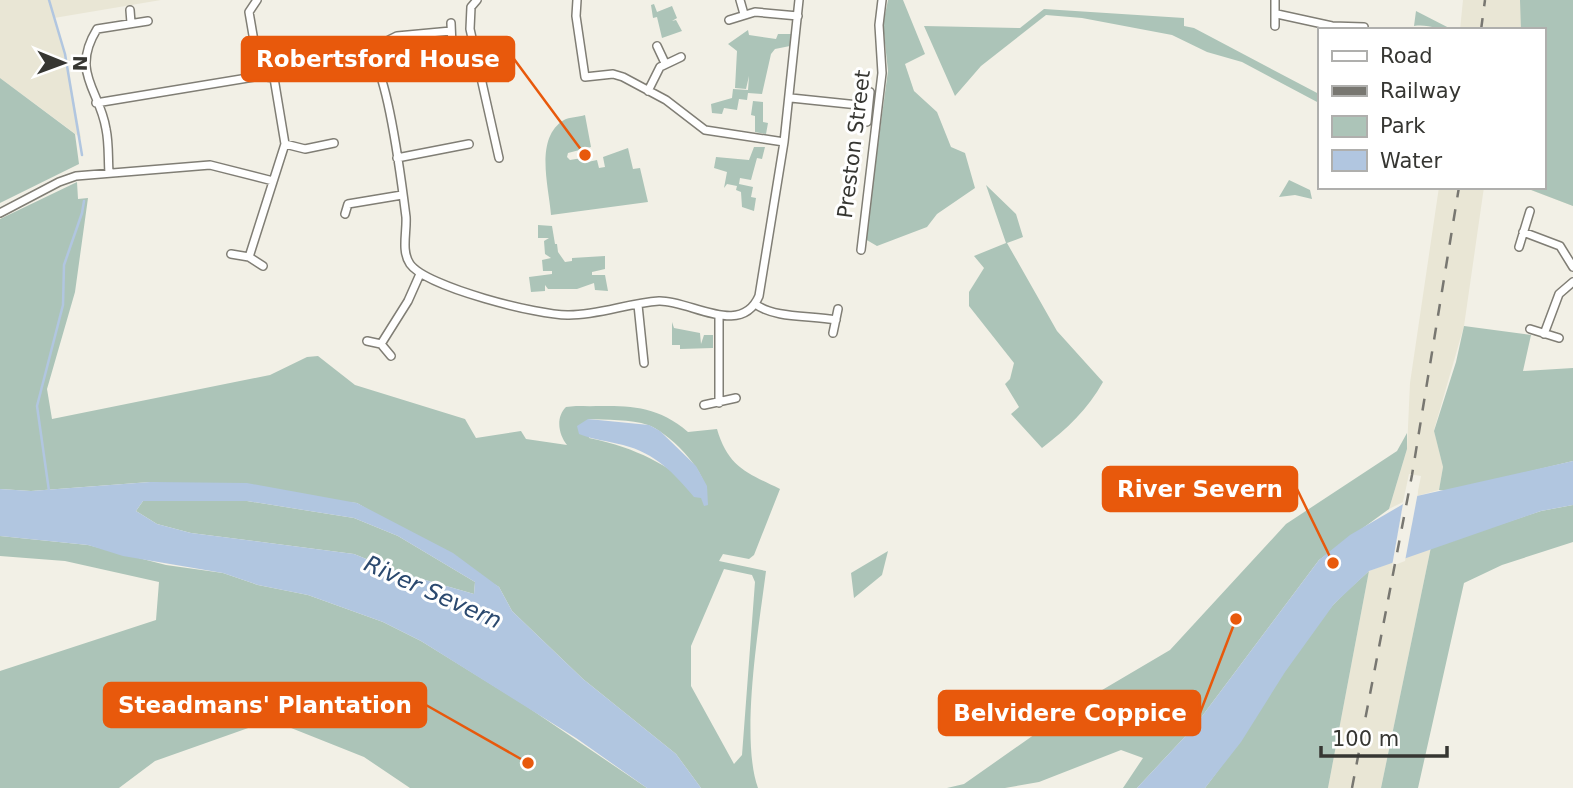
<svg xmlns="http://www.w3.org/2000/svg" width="1573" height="788" viewBox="0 0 1573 788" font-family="'DejaVu Sans',sans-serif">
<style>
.built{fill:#e9e6d5}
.green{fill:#acc4b8;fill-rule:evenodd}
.water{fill:#b1c6e0;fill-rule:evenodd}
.pier{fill:#f2f0e6}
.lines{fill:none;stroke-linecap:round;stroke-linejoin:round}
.stream{stroke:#b1c6e0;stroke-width:2.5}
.street-casing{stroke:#807e75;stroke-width:10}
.street{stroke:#fff;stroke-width:7}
.rail{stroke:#787771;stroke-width:2.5;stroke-dasharray:12 12;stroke-linecap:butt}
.labels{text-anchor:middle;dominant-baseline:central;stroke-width:6;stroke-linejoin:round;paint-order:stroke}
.street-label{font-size:21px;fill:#363632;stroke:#fff}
.water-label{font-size:23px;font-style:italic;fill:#2b496f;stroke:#fff}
.leader{fill:none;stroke:#e8590c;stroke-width:2.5}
.callout-dot{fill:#e8590c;stroke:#fff;stroke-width:2.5}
.callout{fill:#e8590c;stroke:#e8590c;stroke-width:2.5}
.callout-label{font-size:23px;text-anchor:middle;font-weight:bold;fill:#fff}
</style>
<rect width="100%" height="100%" fill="#f2f0e6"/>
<path class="built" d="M0,0h161l-107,18 11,36 16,84 -81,-60z
M1463,0h110v206l-50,-19h20v-157h-83z
M1439,187h45l-20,139 -30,104 9,37 -4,23 -22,6 4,-20 -12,-2 -6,28 -14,7 18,-60 3,-66z
M1431,547l-50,241h-53l41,-217z"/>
<path class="green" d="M888,0h15l22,54 -20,10 9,27 23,21 14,35 14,6 10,35 -38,26 -10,13 -50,19 -12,-7 23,-168 -5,-47z
M1520,0h53v206l-47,-18 17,-1v-157h-22z
M654,4l3,8 15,-6 5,12 -5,3 4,-1 6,11 -20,7 -5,-21 -4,1 -2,-13z
M1044,9l140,9v8l10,2 125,66v9l-77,-41 -35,-10 -35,-17 -90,-17 -36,-3 -65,51 -26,30 -31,-70 96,2z
M1416,11l37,19c-15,0 -24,-6 -39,-4z
M748,30l1,5 27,4 2,-5h13l-1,12 -15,3 -4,5 -9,40 -14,-1 -1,7 -8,-1 -2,11 -13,-2 -2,6 -10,-1 -1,-9 21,-6 1,-9 15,1 1,-14 -3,13 -11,-1 2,-37 -9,-7z
M0,78l75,56 4,30 -79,39z
M753,101l10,1v20l5,1 -2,11 -11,-2v-16l-4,-1z
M585,115l6,32 -23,6 -1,4 3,3 12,-2 1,5 14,-3 2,8 6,-1 -2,-10 25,-9 5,21 7,-1 8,34 -97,13c-2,-28 -17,-77 13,-95 5,-3 15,-3 21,-5z
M754,147h11l-3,12 -5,-1 -6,22 -11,-2 -1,6 14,3 -2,10 5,1 -2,13 -12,-4 -1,-15 -5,-2 1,-4 -10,-2 -3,4 3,-16 -13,-4 2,-11 33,3z
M1289,180l21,10 2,9 -17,-4 -16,2z
M77,182l1,17 10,-1 -13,94 -28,97 5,30 218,-44 37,-18 11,-1 37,29 110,34 11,19 45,-7 5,8 41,6c-8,-10 -12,-27 -1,-38l10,-1c44,1 76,-5 112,26l29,-3c11,38 30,44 63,60l-26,66 -5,4 -26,-5 -4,7 47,10c-7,55 -26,167 -8,217h-57l-25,-34 -93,-75 -71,-68 -13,-24 -142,-84 -207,-21 -119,9 -31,-2v-270zM588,419c18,1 43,0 60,6 20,7 61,47 57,69 -42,-31 -65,-45 -116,-56zM724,569l28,6 3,7 -13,173 -8,9 -43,-78v-40z
M986,185l30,29 7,23 -16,6 50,88 46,51c-15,27 -36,47 -61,66l-31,-34 8,-7 -14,-23 5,-5 4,-16 -45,-57v-14l15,-24 -10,-12 32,-13z
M538,225l14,1 3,18h2l1,8 7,10 7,-1v-3l33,-2v13l-13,3v3h13l3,16 -13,-1 -1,-7 -17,6h-29l-3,-4v6l-14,1 -2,-15 23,-3v-3h-9l-1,-11 9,-2 -6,-4 -1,-13 5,-3h-11z
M672,322l2,6 26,5 1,11 3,-9h9v13l-33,1v-4h-8z
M1464,326l67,9 -8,36 50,-3v93l-124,30 -10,-1 4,-23 -9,-36 22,-69z
M1407,433v16l-18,60 -70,51 -125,167 -57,61h-14l20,-30 -22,-8 -82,32 -34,6h-58l17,-4 111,-78 95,-56 116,-126 111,-73z
M143,501h104l107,17 44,18 77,46 -1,12 -73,-21 -47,-19 -163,-21 -34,-9 -21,-13z
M1573,505v37l-71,23 -38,18 -46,205h-37l50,-241 110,-36z
M0,536l88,9 78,20 57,8 35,12 50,10 75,27 38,19 105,65 121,82h-237l-46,-31 -93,-37 -116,41 -36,27h-119v-117l156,-51 3,-38 -94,-21 -65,-5z
M888,551l-6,24 -28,23 -3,-25z
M1369,571l-41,217h-123c46,-59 80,-127 128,-183 11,-12 24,-23 36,-34z"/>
<path class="water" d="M588,419l61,6 11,6 36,35 11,20 1,19 -4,1 -3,-8 -7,-1c-20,-24 -39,-44 -71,-52 -15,-4 -29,-5 -44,-11l-2,-8z
M1573,461v44l-32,6 -172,60 -35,33 -49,68 -44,70 -36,46h-68l57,-61 125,-167 31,-25 67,-39z
M150,482l97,1 110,20 96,50 46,34 13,24 71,68 93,75 25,34h-54l-71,-50 -155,-97 -38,-19 -75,-27 -50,-10 -35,-12 -100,-17 -35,-11 -88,-9v-47l31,2zM143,501h104l107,17 44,18 77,46 -1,12 -73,-21 -47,-19 -163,-21 -34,-9 -21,-13z"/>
<path class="pier" d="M1418,492l-13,69 -13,5 12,-68z"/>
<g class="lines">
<path class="stream" d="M49,0l16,54 17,101
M49,491l-12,-85 26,-101 1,-40 18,-52 2,-12"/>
<defs>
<path id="street" d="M257,0l-8,12 11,64
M477,0l-6,7 -1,22 29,129
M740,0l4,14
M130,10l1,13
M1277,14l55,12 32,1
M729,20l26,-8 43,4
M451,23l1,23
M1275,26v-26
M657,46l8,17
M374,61l15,-21 8,-4 54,-5
M480,78l17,-2
M648,91l12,-24 21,-10
M791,98l77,8
M96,103l164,-27 14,2 100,-17c15,24 28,124 32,156 1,15 -5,34 4,47 16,23 130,52 159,51 31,0 59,-12 90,-14 31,-1 82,37 100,-5l25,-154 -79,-12 -39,-30 -43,-23 -10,-3 -28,3 -9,-61 1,-16
M867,122l3,-30
M784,142l15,-142
M285,144l20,5 29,-6
M397,158l72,-14
M109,173c-1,-15 0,-30 -3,-44 -6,-39 -36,-56 -9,-100l51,-8
M0,213l59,-31 17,-6 134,-11 63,16
M345,214l3,-10 54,-9
M1523,232l37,14 13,21
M1519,247l11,-36
M861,250l21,-177 -3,-48 3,-25
M231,254l18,3 14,9
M249,257l36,-113 -11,-66
M755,304c21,15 55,11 81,16
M638,305l6,58
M1530,329l29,9
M833,333l5,-24
M1544,334l15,-40 14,-12
M367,341l14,3 10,12
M381,344l27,-43 12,-27
M719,403v-87
M704,405l32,-7"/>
</defs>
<use href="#street" class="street-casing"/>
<use href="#street" class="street"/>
<path class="rail" d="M1481,30l4,-30
M1352,788l60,-313 47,-288"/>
</g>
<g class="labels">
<g class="street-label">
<text transform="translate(854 144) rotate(-83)">Preston Street</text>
</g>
<g class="water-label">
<text transform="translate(433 592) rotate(24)">River Severn</text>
</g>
</g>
<path class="leader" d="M585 155L514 59M1333 563L1297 489M528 763L426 705M1236 619L1200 713"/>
<g class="callout-dot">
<circle cx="585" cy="155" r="7"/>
<circle cx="1333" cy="563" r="7"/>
<circle cx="528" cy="763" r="7"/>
<circle cx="1236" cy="619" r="7"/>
</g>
<g class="callout">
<rect x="242" y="37" width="272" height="44" rx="7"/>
<rect x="1103" y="467" width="194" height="44" rx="7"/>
<rect x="104" y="683" width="322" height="44" rx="7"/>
<rect x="939" y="691" width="261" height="44" rx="7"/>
</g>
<g class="callout-label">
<text x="378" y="67">Robertsford House</text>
<text x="1200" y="497">River Severn</text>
<text x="265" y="713">Steadmans' Plantation</text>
<text x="1070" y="721">Belvidere Coppice</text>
</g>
<rect x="1318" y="28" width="228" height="161" fill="#ffffff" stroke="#afafad" stroke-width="2"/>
<rect x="1332" y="51" width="35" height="10" fill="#ffffff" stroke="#afafad" stroke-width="2"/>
<text x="1380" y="63" font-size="21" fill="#363632">Road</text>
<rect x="1332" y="86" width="35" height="10" fill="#787771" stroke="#afafad" stroke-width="2"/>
<text x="1380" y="98" font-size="21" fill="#363632">Railway</text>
<rect x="1332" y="116" width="35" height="21" fill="#acc4b8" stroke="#afafad" stroke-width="2"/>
<text x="1380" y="133" font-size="21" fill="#363632">Park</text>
<rect x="1332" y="150" width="35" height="21" fill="#b1c6e0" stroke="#afafad" stroke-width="2"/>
<text x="1380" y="168" font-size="21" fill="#363632">Water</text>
<g transform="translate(63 63) rotate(91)" stroke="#ffffff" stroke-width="5" paint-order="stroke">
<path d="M0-5L12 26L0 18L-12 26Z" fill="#363632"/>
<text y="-10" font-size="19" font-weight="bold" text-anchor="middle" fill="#363632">N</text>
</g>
<path d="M1321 746v10h126v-10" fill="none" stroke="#363632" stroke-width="3.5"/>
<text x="1332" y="746" font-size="21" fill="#363632" stroke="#ffffff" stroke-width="5" paint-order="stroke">100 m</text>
</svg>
